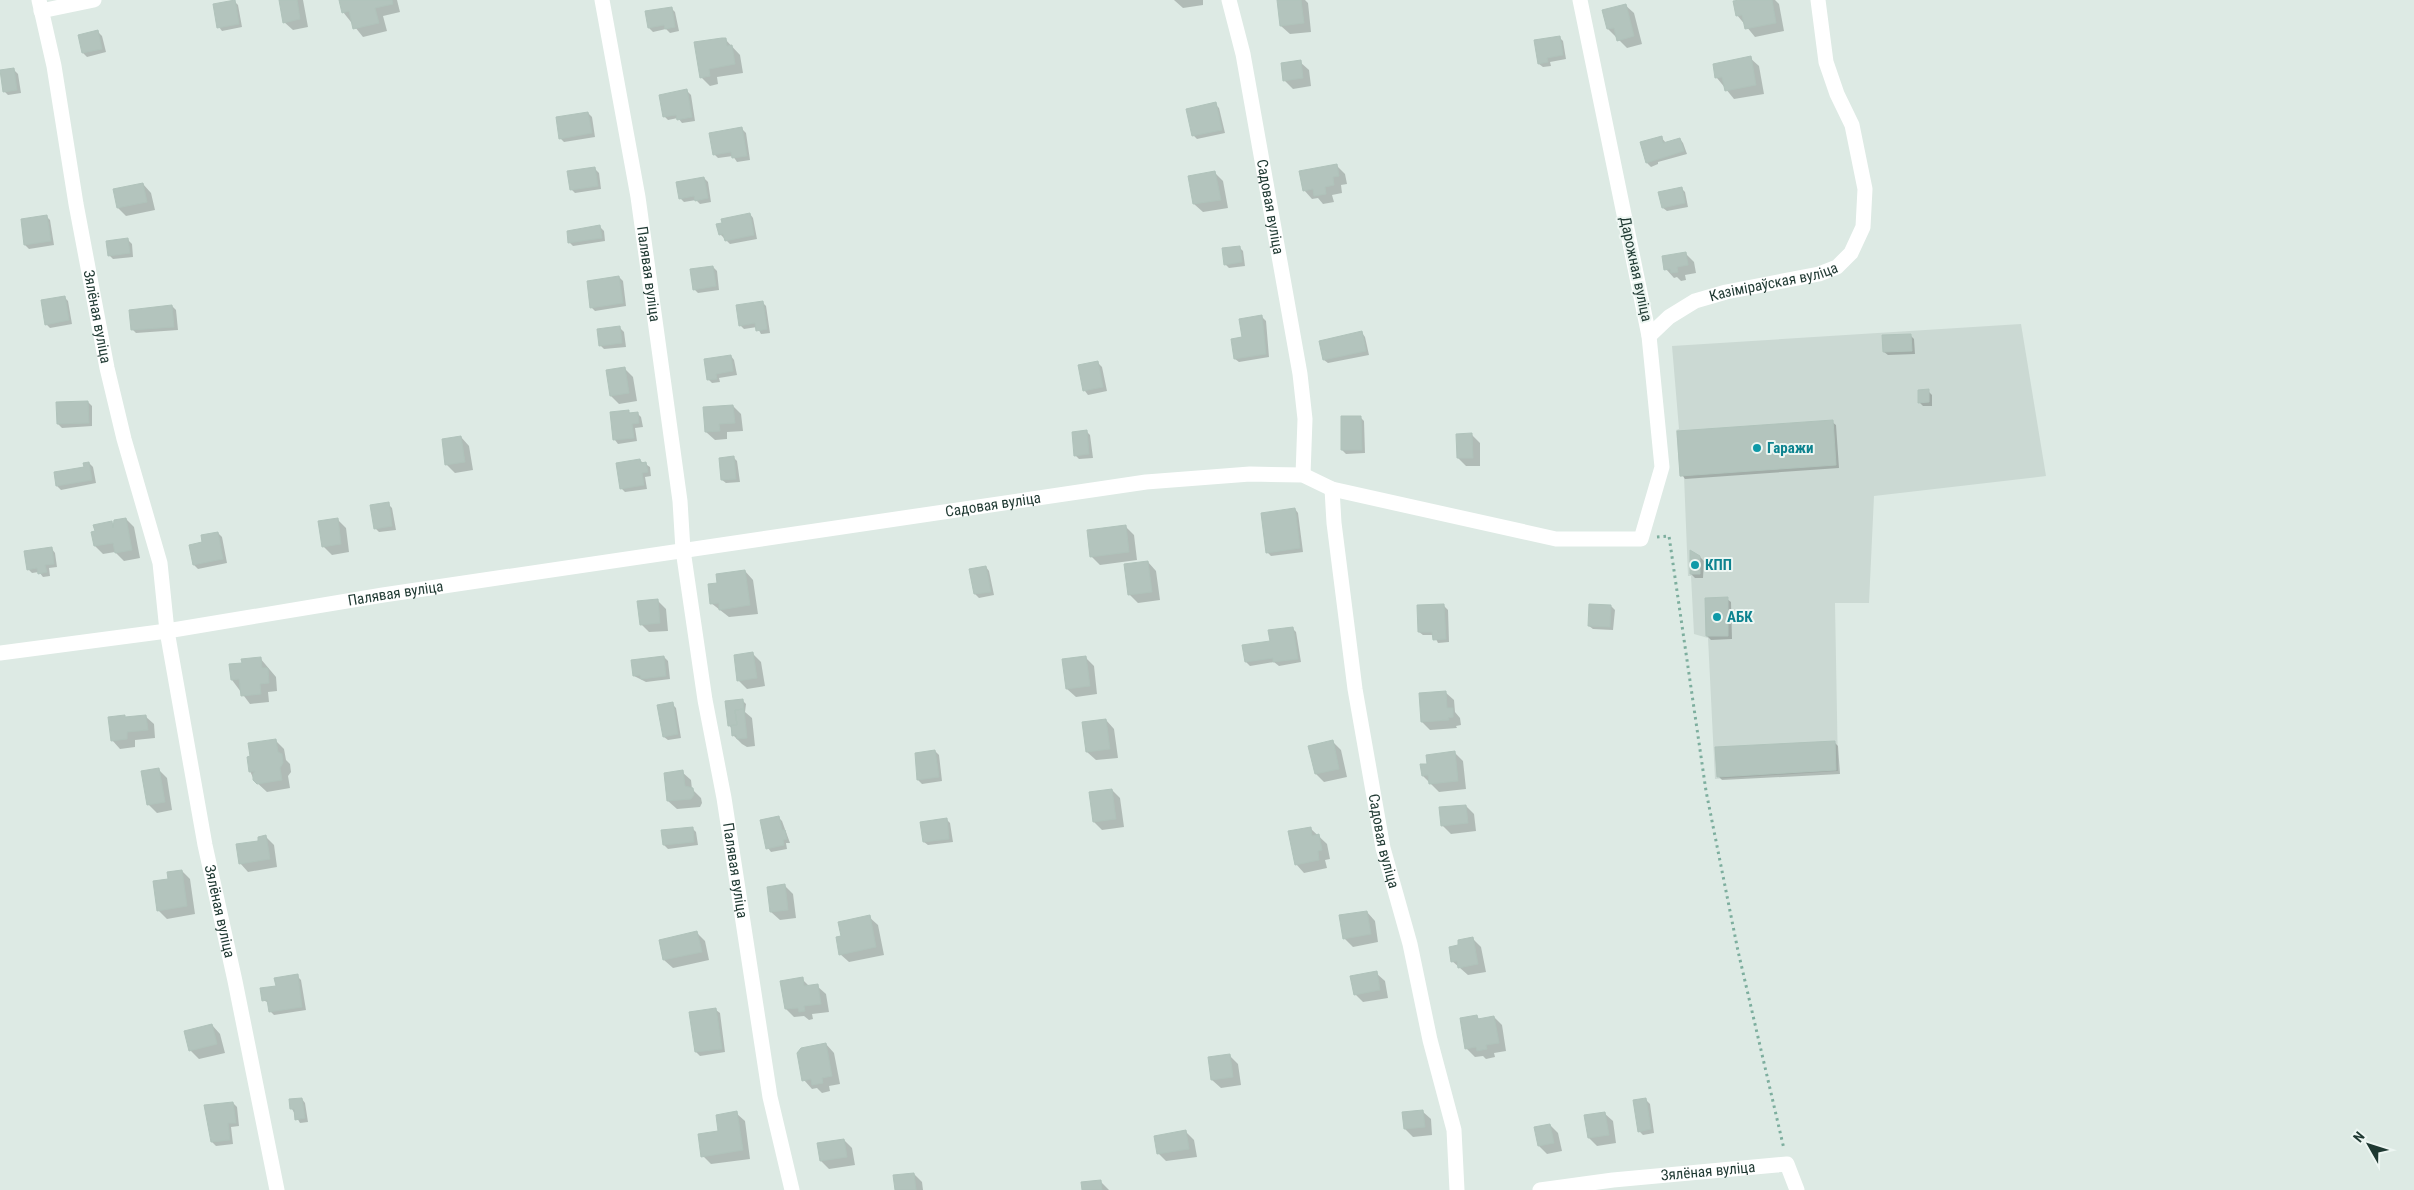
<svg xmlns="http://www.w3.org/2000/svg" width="2414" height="1190" viewBox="0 0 2414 1190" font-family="'Roboto Condensed',sans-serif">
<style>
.built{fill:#cbd9d3}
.shadow{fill:#0003}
.building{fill:#b3c4bd;stroke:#b0c3bb}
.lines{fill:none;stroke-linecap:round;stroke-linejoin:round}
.path{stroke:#7dae9e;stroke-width:3;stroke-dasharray:2.5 4;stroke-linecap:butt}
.street{stroke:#fff;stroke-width:15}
.culture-dot{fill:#0f9aa8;stroke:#edf6f2;stroke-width:2}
.labels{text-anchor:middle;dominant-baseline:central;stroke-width:4;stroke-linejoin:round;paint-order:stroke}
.street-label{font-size:15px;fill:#1f3932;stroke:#edf6f2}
.culture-label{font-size:15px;font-weight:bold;fill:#0d838f;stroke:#edf6f2;text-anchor:start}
</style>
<rect width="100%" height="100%" fill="#ddeae4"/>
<path class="built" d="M2021,324l25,152 -172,20 -5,107h-34l3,168 -123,8 -7,-141 -14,-4 -3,-58h-3l-4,-100 -4,1 -4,-47 3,-1 -7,-83z"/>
<path class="shadow" d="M280,0h23l5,27 -15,3 -9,-8z
M340,0h57l3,12 -17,4 4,15 -24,6 -20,-25z
M1174,0h29v5l-20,3z
M1278,0h27l3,3 3,29 -21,2 -9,-8z
M1746,0h29l4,4 5,27 -29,6 -18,-22z
M234,1l4,4 4,22 -20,4 -3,-4z
M1625,5l9,8 8,31 -15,4 -19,-19z
M671,8l4,4 4,19 -9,2 -4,-4 -13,3 -4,-4z
M98,32l4,4 4,16 -19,5 -4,-4z
M1559,37l4,4 3,18 -16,3 1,4 -8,1 -4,-3z
M725,39l15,16 3,18 -26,4 1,7 -8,2 -9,-9z
M1750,58l9,8 5,28 -30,5 -17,-21 -3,-13z
M1300,62l9,8 2,16 -18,3 -8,-8 -3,-16z
M14,70l4,4 3,19 -13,2 -4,-4z
M687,91l4,4 4,26 -13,2 -4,-5 -10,2 -4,-4z
M1215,104l4,4 6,25 -28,6 -4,-4z
M588,113l4,4 3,20 -31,5 -4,-4z
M742,129l4,4 4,27 -13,2 -4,-6 -15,2 -4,-4z
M1661,137l5,6 14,-4 3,4 4,11 -29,8v2l-7,3 -4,-4 -5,-20z
M1337,166l8,8 2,10 -6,1 1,8 -10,2 2,7 -11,2 -5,-6 -6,1 -8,-9z
M595,169l4,4 2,16 -26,4 -4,-4z
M1215,173l8,8 5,27 -25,4 -9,-8 -4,-27z
M704,178l4,4 3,20 -11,2 -4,-4 -12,2 -4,-4z
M143,184l8,9 4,17 -29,6 -8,-8z
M1681,188l4,4 3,15 -21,4 -4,-3z
M750,214l3,4 4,21 -27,5 -10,-10z
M46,216l4,4 4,25 -25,4 -4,-4 -3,-25z
M600,227l4,4 1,10 -32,5 -4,-4z
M128,240l4,4 1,13 -20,2 -4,-4z
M1239,247l4,4 2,15 -16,2 -4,-4z
M1685,253l9,9 2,11 -11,2 1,5 -5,1 -4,-4 -3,1 -8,-9z
M713,267l4,4 2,19 -21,3 -4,-4z
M619,277l4,4 3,25 -31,5 -4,-4z
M64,297l4,4 4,23 -22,4 -4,-4z
M762,302l4,4 4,27 -9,1 -4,-7 -13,2 -4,-4z
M172,306l4,4 2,20 -42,3 -4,-4z
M1262,317l4,4 3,36 -30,5 -4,-3 8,-21z
M620,328l4,4 2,15 -22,2 -4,-4z
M1362,333l3,4 4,18 -41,8 -4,-3z
M1910,335l4,4 1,15 -27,1 -4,-3z
M731,356l3,4 3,15 -18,3 1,4 -8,1 -4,-4z
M1098,363l4,4 5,24 -19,4 -3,-4z
M625,369l8,8 4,24 -18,3 -8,-8z
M1928,391l4,4v11h-9l-4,-4z
M88,402l4,4v20l-30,2 -4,-4z
M733,406l8,8 2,17 -16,1v7l-12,1 -9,-8z
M628,411l3,3 6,-1 4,4 2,10 -8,1 2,13 -19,3 -3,-4z
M1360,417l4,4 1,32 -19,1 -4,-4z
M1832,422l4,3 3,43 -154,11 -3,-4z
M1086,431l4,4 3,23 -14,1 -4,-4z
M1471,434l9,9v23h-14l-8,-8z
M461,437l8,9 4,24 -18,3 -9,-9z
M733,457l4,4 3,21 -14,1 -4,-3z
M639,460l11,7 1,9 -6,1 2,12 -22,3 -4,-4z
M89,463l4,4 3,16 -35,7 -4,-4z
M388,504l4,4 4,22 -17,2 -4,-4z
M1295,509l3,4 5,39 -32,4 -4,-4z
M126,519l8,8 6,31 -16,3 -9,-9 -12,2 -8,-8 17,-23 3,3z
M337,519l9,9 3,24 -17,3 -9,-9z
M1125,526l9,9 3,25 -37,5 -9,-9z
M218,533l4,4 5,26 -29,6 -4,-4 10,-22z
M52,549l3,4 2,14 -8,1 1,8 -7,1 -4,-5 -7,1 -4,-4z
M1700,557l4,4 -1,17h-8l-4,-4z
M1148,562l8,9 4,29 -22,3 -9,-9z
M986,567l3,4 5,24 -15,3 -4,-4z
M745,571l8,9 5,34 -29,3 -18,-14 8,-19z
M1727,599l4,3 1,37 -21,1 -4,-4z
M657,600l9,9 2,22 -19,1 -8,-8z
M1444,606l4,4 1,32 -11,1 -4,-8h-11l-4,-3z
M1611,606l4,4 -2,20 -20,-1 -4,-3z
M1292,628l4,4 5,30 -22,4 -5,-4 -24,4 -4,-4z
M753,654l8,8 4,24 -18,3 -8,-8z
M664,657l4,4 2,18 -24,3 -12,-6z
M1085,657l9,9 3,28 -21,3 -9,-8z
M260,658l16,19 1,14 -9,1 1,10 -19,2 -18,-24 11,-16z
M1445,692l9,8 1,12 5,6 1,7 -5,1 1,2 -27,2 -8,-8z
M742,700l4,4 -1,8 7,6 3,28 -8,1 -5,-3 -9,-9 -1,-6 -3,-4z
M672,704l4,4 5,30 -13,2 -4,-3z
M145,716l9,8 1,14 -20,2v7l-15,2 -8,-9z
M1106,720l8,9 4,29 -22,2 -9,-8z
M276,741l8,8 2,11 4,4 1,8 -3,4 2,12 -23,4 -13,-12 -4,-9z
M1332,741l9,9 6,27 -23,5 -8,-8 -6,-28z
M1834,742l4,4 2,28 -118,6 -4,-4z
M935,751l4,4 3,26 -20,3 -4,-4 -1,-26z
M1454,752l9,9 3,28 -27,3 -16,-16z
M159,770l8,8 5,32 -15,3 -9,-9z
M682,772l9,8 1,9 9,9 1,5 -2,4 -23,2 -9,-8z
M1112,790l8,8 4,29 -22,3 -8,-8z
M1466,806l8,8 2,17 -25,3 -9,-9z
M778,817l4,4 8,22h-4l1,6 -16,3 -3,-4z
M946,819l4,4 3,19 -25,3 -4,-3z
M692,828l4,4 2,13 -30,4 -4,-4z
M1310,828l17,16 3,15 -5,1 2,8 -23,5 -8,-9z
M266,837l8,8 3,22 -29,5 -8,-9z
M182,871l8,8 5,35 -28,5 -9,-9 12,-30z
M785,886l8,8 3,24 -16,2 -9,-8z
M1367,912l8,9 3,21 -25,5 -9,-9z
M869,917l9,8 6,30 -35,7 -9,-8z
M697,933l8,8 4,19 -36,8 -9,-8z
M1473,939l8,8 5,25 -18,3 -16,-14 8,-15z
M1376,973l9,8 3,17 -25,4 -8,-8z
M297,976l4,4 5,30 -32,5 -4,-4 -1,-8 -6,-3 14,-13z
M802,979l8,8 7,-1 9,8 3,18 -17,2 1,5 -4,1 -5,-4 -10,1 -8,-8z
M716,1010l4,3 5,39 -25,4 -4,-4z
M1477,1017l3,3 14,-3 8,8 4,26 -12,2 1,4 -9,2 -3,-3 -8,1 -9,-9z
M212,1025l8,9 5,19 -26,6 -9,-9z
M826,1044l8,9 6,31 -11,2 1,5 -8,2 -5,-5 -5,1 -8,-9z
M1229,1055l9,9 3,21 -20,3 -9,-8 -3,-22z
M302,1099l3,4 3,19 -8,1 -8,-14z
M1646,1100l4,4 4,29 -11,2 -4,-4z
M233,1103l4,4 2,19 -8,1 2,17 -17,2 -4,-4z
M1422,1111l9,8 1,16 -19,2 -8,-8z
M736,1113l9,8 5,38 -39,5 -8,-8z
M1604,1113l9,8 3,22 -19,3 -8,-8z
M1550,1125l8,8 4,18 -15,3 -8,-8z
M1186,1132l8,8 3,17 -31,4 -8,-8z
M844,1140l8,8 3,17 -26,4 -8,-8z
M914,1174l8,8 1,8h-27z
M1101,1182l8,8h-26z"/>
<path class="building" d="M235,0l4,24 -22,4 -4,-24z
M279,0h18l3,19 -17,4z
M339,0h53l1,4 -18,4 4,15 -26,6 -4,-18 -7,2z
M1277,0h24l3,23 -24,3z
M1740,0h32l4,23 -31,6 -3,-14 -6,1 -3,-15z
M1626,4l8,32 -17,5 -3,-13 -7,1 -5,-19z
M672,7l3,20 -10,2 -1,-4 -16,3 -3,-17z
M98,30l4,19 -20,4 -4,-18z
M1560,36l3,19 -16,3 1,4 -10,2 -4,-24z
M722,38h4l1,8 5,-1 3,19 -26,5 1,7 -10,2 -6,-36z
M1751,56l5,29 -31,6 -3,-14 -7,1 -2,-14z
M1301,60l2,18 -20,3 -2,-18z
M14,68l3,22 -14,2 -3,-22z
M687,89l5,28 -15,3 -1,-5 -13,2 -4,-22z
M1216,102l6,28 -30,6 -6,-27z
M588,112l4,21 -33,6 -3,-22z
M742,127l5,29 -15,2 -1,-6 -18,3 -4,-22z
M1662,136l1,7 17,-5 4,13 -38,12 -6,-21z
M1337,164l2,12 -6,1 1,8 -9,2 1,7 -12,2 -1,-7 -10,2 -4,-20z
M595,167l3,19 -28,4 -3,-19z
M1215,171l6,29 -28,4 -5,-28z
M704,177l4,21 -13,3 -1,-5 -15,3 -3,-17z
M143,183l4,19 -30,6 -4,-19z
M1682,187l3,16 -23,5 -4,-16z
M750,213l4,22 -29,6 -2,-7 -4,1 -3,-11 6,-1 -1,-4z
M47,215l4,26 -27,4 -3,-26z
M600,225l2,13 -34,5 -1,-12z
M128,238l2,15 -22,3 -2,-15z
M1240,246l2,16 -18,3 -2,-17z
M1686,252l2,13 -11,2 1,5 -7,1 -1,-4 -6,1 -2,-14z
M713,266l3,20 -23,4 -3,-21z
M619,276l4,27 -33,5 -3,-27z
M65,296l4,24 -24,5 -4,-25z
M763,301l4,28 -11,2 -1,-8 -16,3 -3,-21z
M172,305l2,22 -43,3 -2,-20z
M1262,315l4,39 -32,5 -3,-20 11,-2 -3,-18z
M620,326l2,17 -23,3 -2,-17z
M1362,331l4,20 -43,9 -4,-19z
M1911,334l1,17 -29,1 -1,-17z
M731,355l2,16 -17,3 1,5 -10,1 -3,-21z
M1098,361l5,26 -20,4 -5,-26z
M625,367l4,26 -19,3 -4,-26z
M1929,389v13l-11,1v-13z
M88,401l1,22 -32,1 -1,-22z
M733,405l2,18 -16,1 1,7 -15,1 -2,-25z
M629,410v3l9,-1 1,11 -7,1 2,14 -21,2 -3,-28z
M1341,416h20l1,34h-21z
M1833,420l3,45 -156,11 -3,-45z
M1087,430l2,24 -15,2 -2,-24z
M1472,433l1,25h-16l-1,-24z
M461,436l4,26 -20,3 -3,-26z
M734,456l2,23 -15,1 -2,-22z
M640,459l1,4 5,-1 2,10 -6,1 2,12 -24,4 -4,-26z
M89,462l3,18 -36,6 -2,-14 30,-5 -1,-4z
M389,502l3,24 -18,3 -4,-24z
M1295,508l5,40 -34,5 -5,-40z
M126,518l6,32 -17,3 -2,-10 -19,3 -3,-14 4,-1 -2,-6 19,-4 1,7 1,-8z
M338,518l3,26 -19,3 -4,-26z
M1126,525l3,27 -39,5 -3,-27z
M218,532l5,27 -30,6 -4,-20 13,-3 -1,-7z
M52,547l2,17 -9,1 2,7 -9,2 -1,-6 -10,2 -3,-19z
M1690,550l10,6v18h-10z
M1148,561l4,31 -24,3 -4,-31z
M986,566l5,26 -17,2 -5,-25z
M745,570l5,35 -31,5v-7l-9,1 -2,-20 9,-1 -1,-9z
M1728,597v39h-22l-1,-38z
M658,599l2,24 -20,2 -3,-24z
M1444,604l2,35 -13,1 -1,-8h-14l-1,-27z
M1589,604l22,1 -1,22 -22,-1z
M1293,627l5,32 -25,3v-4l-28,4 -3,-17 28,-4 -2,-11z
M753,652l4,26 -20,3 -3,-26z
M664,656l2,20 -25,3 -1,-4 -7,1 -2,-16z
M1086,656l4,30 -24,3 -4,-30z
M261,657l1,11h6l1,15 -9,1 1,10 -20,2 -2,-17 -8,1 -2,-16 13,-1 -1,-4z
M1446,691l1,17h6v9l-5,1 1,2 -28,2 -2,-29z
M743,699l1,10 -9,1 2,15 -9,1 -3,-25z
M673,702l5,32 -15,3 -6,-32z
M744,709l3,29 -10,1 -1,-4 -4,1 -1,-11h6l-2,-15z
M125,715v2l21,-2 2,15 -21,2v7l-16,2 -3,-24z
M1106,719l4,30 -24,3 -4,-30z
M276,739l2,13 4,2 1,9 -3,5 2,12 -25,4 -4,-4v-6l2,-3 -6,1 -2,-15 3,-1 -2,-13z
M1333,740l6,29 -24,5 -7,-28z
M1835,741l1,29 -119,7 -2,-30z
M935,750l4,27 -22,3 -2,-27z
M1455,751l3,30 -29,3 -1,-9 -6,1 -2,-12h7l-1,-9z
M159,768l6,34 -18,3 -6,-34z
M683,770l2,16 8,2 1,7 -3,4 -24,2 -3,-28z
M1112,789l4,30 -23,3 -4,-30z
M1466,805l2,18 -27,3 -2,-19z
M779,816l3,14h3l2,9 -4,1 1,5 -18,4 -6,-29z
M947,818l2,21 -26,3 -3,-20z
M693,827l1,15 -31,3 -2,-15z
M1311,827l1,9 7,-2 3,16 -4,1 1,9 -24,5 -7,-34z
M266,835l4,24 -31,5 -3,-20 22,-3v-4z
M182,870l5,36 -30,5 -4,-30 15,-2 -1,-7z
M785,884l3,26 -18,2 -3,-25z
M1367,911l4,23 -28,5 -4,-24z
M870,915l6,32 -37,8 -3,-18 5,-1 -3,-14z
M697,931l5,21 -39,8 -4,-20z
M1473,937l5,27 -20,4 -1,-7 -6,1 -2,-15 9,-2v-5z
M1377,971l3,19 -26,5 -4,-19z
M298,974l4,33 -33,5 -2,-12 -5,1 -2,-13 16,-2 -2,-8z
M803,977l1,9 14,-2 3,20 -17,2 1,5 -6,1 -1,-4 -13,1 -5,-28z
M716,1008l6,41 -27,3 -6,-40z
M1477,1015l1,4 16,-3 5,27 -13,2 1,4 -10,2 -1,-4 -11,2 -5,-31z
M212,1024l5,20 -28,7 -5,-20z
M826,1043l6,33 -10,2 1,5 -11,2 -1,-6 -9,2 -5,-28 4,-5z
M1230,1054l3,23 -22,3 -3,-23z
M302,1098l3,20 -10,2 -1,-11h-4l-1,-10z
M1646,1098l5,31 -13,3 -5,-32z
M233,1102l3,21h-8l2,17 -19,2 -7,-37z
M1423,1110l2,17 -21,2 -2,-17z
M737,1111l6,39 -42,7 -3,-23 20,-3 -2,-16z
M1605,1112l4,23 -21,3 -4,-23z
M1550,1124l4,19 -16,3 -4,-19z
M1186,1130l3,19 -32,5 -3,-18z
M844,1139l3,18 -27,4 -3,-18z
M914,1173l2,17h-21l-2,-15z
M1101,1180l1,10h-20l-1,-8z"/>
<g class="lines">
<path class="path" d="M1657,537l12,-1 37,255 32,160 46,198"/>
<g class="street">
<path id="s1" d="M39,0l15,66 22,138 31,164 17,71 36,124 7,68 38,214 30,136 42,209"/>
<path id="s2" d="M602,0l36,197 42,304 3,49 22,150 19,98 46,299 22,93"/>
<path id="s3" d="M1229,0l14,54 57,320 5,45 -2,56"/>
<path d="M41,11l53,-11"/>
<path id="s4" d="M1649,336l20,-19 26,-16 31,-9 93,-18 18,-7 14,-14 12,-26 2,-38 -13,-64 -15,-31 -11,-32 -8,-62"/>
<path id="s5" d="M1332,489l2,34 21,166 28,159 27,96 20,96 24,90 3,60"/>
<path id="s6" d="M0,653l167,-22 216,-36 763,-113 104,-8 53,1 29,14 224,50h85l21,-72 -13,-131 -69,-336"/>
<path id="s7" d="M1540,1190l73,-10 174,-16 10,26"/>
</g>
</g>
<g class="culture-dot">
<circle cx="1757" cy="448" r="5"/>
<circle cx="1695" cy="565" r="5"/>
<circle cx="1717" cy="617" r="5"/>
</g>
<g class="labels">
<g class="street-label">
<text stroke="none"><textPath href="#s3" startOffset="211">Садовая вуліца</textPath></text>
<text transform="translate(1636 269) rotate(78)">Дарожная вуліца</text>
<text stroke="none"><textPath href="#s2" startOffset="278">Палявая вуліца</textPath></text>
<text stroke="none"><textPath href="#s4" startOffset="139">Казіміраўская вуліца</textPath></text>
<text stroke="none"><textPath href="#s1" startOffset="322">Зялёная вуліца</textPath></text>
<text stroke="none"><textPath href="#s6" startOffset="1004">Садовая вуліца</textPath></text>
<text stroke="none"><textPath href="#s6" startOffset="400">Палявая вуліца</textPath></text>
<text stroke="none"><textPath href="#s5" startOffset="356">Садовая вуліца</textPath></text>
<text stroke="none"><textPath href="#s2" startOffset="881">Палявая вуліца</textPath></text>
<text stroke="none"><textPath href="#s1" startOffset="930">Зялёная вуліца</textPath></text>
<text stroke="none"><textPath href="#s7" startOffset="169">Зялёная вуліца</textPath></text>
</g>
<g class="culture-label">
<text x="1767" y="448">Гаражи</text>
<text x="1705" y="565">КПП</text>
<text x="1727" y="617">АБК</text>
</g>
</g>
<g transform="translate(2369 1145) rotate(309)" stroke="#edf6f2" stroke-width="4" paint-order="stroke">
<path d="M0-4L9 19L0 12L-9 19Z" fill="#1f3932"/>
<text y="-8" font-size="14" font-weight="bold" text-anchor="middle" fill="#1f3932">N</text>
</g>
</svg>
